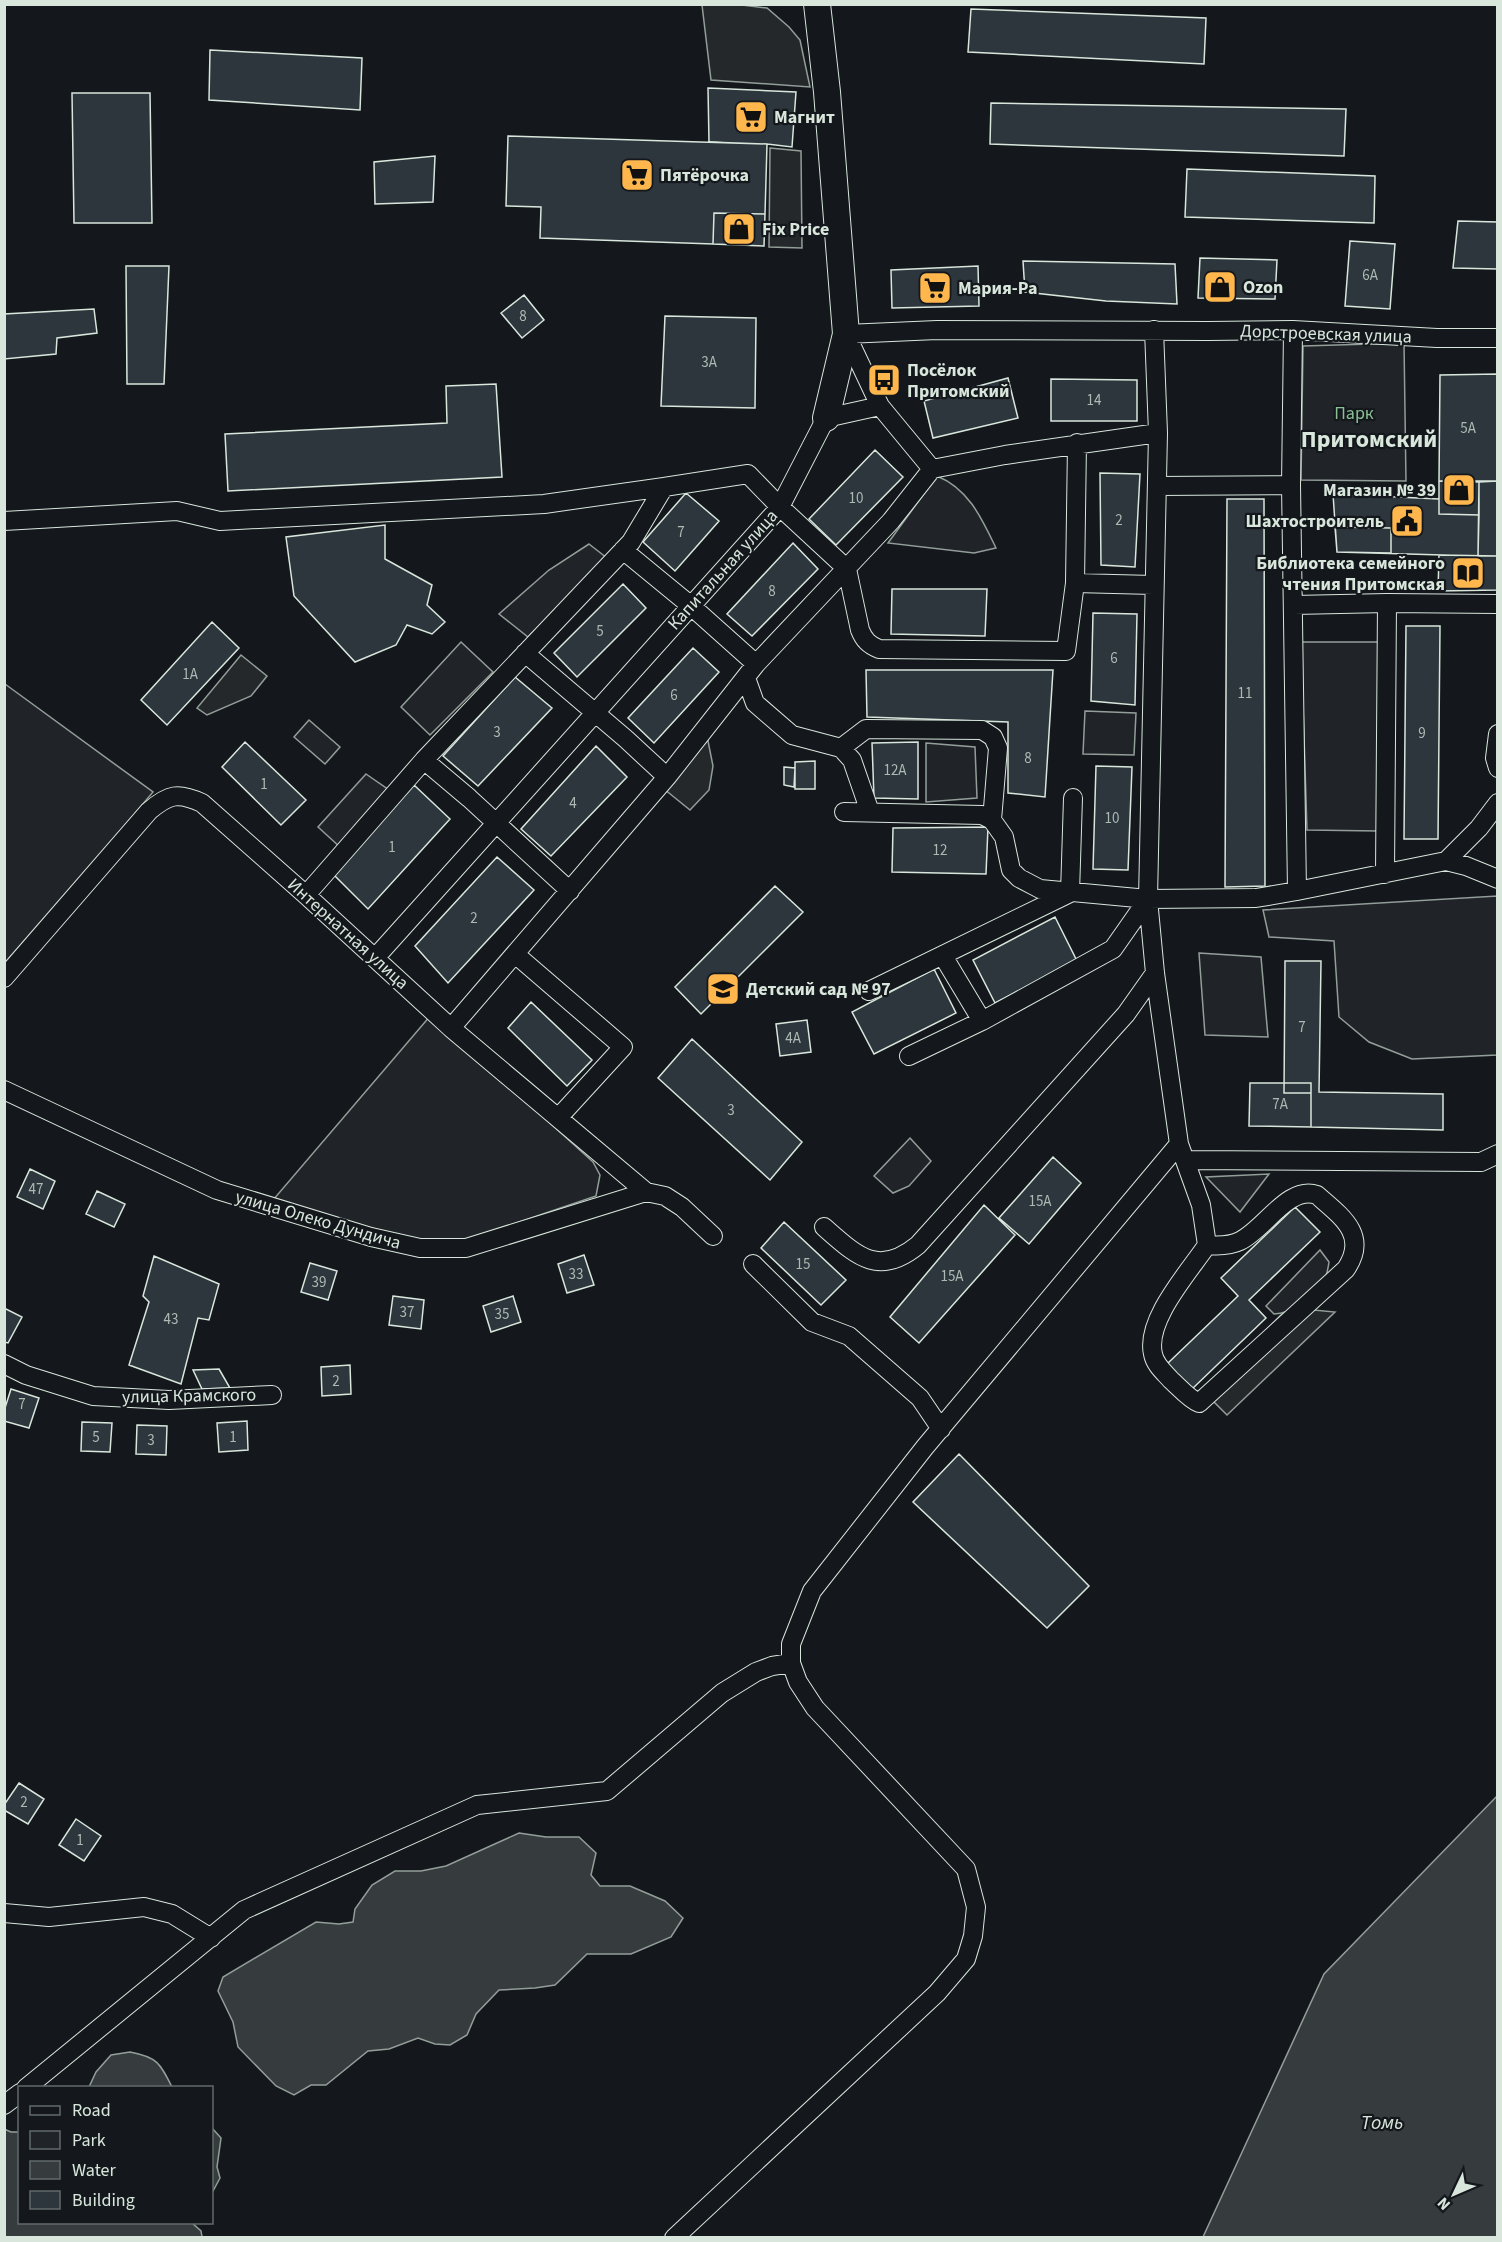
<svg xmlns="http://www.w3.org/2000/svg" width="1502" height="2242" viewBox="0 0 1502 2242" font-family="'Source Sans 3',sans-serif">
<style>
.green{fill:#202428;stroke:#939e99;stroke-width:1.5}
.parking{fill:#24282b;stroke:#939e99;stroke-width:1.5}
.water{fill:#363b3e;stroke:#939e99;stroke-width:1.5}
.building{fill:#2c363c;stroke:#d8e6dc;stroke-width:1.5}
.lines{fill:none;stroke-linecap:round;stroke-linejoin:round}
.street-casing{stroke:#d8e6dc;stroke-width:20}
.secondary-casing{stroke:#d8e6dc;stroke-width:28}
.street{stroke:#14181c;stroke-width:18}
.secondary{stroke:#14181c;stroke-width:26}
.labels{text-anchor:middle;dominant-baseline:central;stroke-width:4.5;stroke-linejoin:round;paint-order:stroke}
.number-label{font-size:15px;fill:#adbab4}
.poi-label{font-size:18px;font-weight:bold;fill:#d8e6dc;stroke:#14181c;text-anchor:start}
.street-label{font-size:18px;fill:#d8e6dc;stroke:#14181c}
.park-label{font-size:18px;fill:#8ac095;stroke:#14181c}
.water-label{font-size:20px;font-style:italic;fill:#d8e6dc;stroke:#14181c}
.district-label{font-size:24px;font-weight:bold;fill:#d8e6dc;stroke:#14181c}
</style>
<rect width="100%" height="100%" fill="#14181c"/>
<path class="green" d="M1404,343l2,138 -105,-1 2,-134z
M937,476c32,13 45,43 59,72l-22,5 -86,-10z
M589,544l18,14 -79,79 -29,-23 50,-44z
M461,642l32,30 -63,63 -29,-28z
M1301,642h78l-1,189 -71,-1z
M5,684l148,108 -148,176z
M1085,711l51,2 -2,42 -51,-1z
M309,720l31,27 -15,17 -31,-27z
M926,743l49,4 2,51 -51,4z
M366,774l23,16 -48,58 -23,-21z
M1497,896v159l-85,4 -43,-17 -30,-25 -5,-76 -65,-4 -6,-27z
M1199,953l62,4 7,80 -63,-2z
M431,1015l162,147 7,13 -4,21 -139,47 -23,3 -161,-46z
M910,1138l21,23 -22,25 -16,7 -19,-17z
M1269,1174l-29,38 -34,-35z
M1320,1250l9,12c-1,6 -2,14 -5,18 -12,16 -30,33 -50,34l-8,-8z"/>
<path class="parking" d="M742,5l25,3 22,19 11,13 10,47 -99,-7 -9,-75z
M770,148l31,3 1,97 -33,-1z
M241,655l26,21 -16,20 -44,19 -10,-7z
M707,736l6,30 -4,24 -19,20 -26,-21z
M1303,1309l32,3 -108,103 -23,-23 79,-79z"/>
<path class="water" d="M1497,1796v441h-294l121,-263z
M519,1833l27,4h33l17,16 -5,22 9,11h30l35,15 18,17 -12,19 -40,17h-44l-32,31 -20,3 -36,2 -23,24 -9,21 -17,10 -15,-1 -17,-6 -29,11 -21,2 -42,34h-15l-17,10 -18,-9 -38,-39 -5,-25 -15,-31 5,-14 93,-55 23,2 14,-2 2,-13 17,-24 23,-14h26l25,-5z
M130,2052c27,5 30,11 42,35h-83l7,-15 15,-17z
M212,2128l9,10 -4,29 3,11 -8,15z
M4,2129l7,3h8l1,90 172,1 9,8 1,6h-197z"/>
<path class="building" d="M971,9l235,9 -2,46 -236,-12z
M210,50l152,8 -2,52 -151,-10z
M708,88l88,4 -4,55 -25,-3 -58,-2z
M72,93h78l2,130h-78z
M991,103l355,6 -2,47 -354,-12z
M508,136l259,8 -2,70 -51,-1 -1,31 -173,-6 1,-31 -35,-1z
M435,156l-2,46 -58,2 -1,-42z
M1187,169l188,7 -1,47 -189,-6z
M714,213l51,1 -1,32 -51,-2z
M1458,221l40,1v47l-45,-1z
M1350,241l45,3 -5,65 -45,-3z
M1200,258l77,2 -2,39 -77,-1z
M1023,261l152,3 2,40 -71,-3 -81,-9z
M126,266h43l-5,118h-37z
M978,266l1,40 -87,2 -1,-38z
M524,295l20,25 -22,18 -21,-25z
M94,309l3,24 -40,5 -1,16 -52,5v-45z
M665,316l91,2 -1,90 -94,-2z
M1498,374v107h-59l1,-106z
M1008,378l10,40 -85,20 -9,-37z
M1051,379l86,1v41h-86z
M496,384l6,93 -274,14 -3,-57 222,-11 -1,-37z
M875,450l28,27 -67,68 -27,-26z
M1100,473l40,1 -5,93 -34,-2z
M1439,481l40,1v33l-40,-1z
M1498,481v75h-20l1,-74z
M686,493l33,28 -44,50 -32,-29z
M1333,494l106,5v15l40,1 -1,41 -141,-4z
M1227,499h37l1,387 -40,1z
M385,525v34l47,26 -5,20 18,17 -13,12 -25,-9 -11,20 -41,17 -61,-66 -8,-59z
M1335,527l56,1v25l-54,-1z
M793,543l25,26 -66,67 -25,-22z
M1439,555l59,1v34l-60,1z
M623,584l23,24 -69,69 -23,-24z
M892,589h95l-2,47 -94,-2z
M1093,613l44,1 -2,91 -44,-4z
M212,622l27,26 -72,77 -26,-25z
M1406,626h34l-2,213h-34z
M693,648l26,24 -65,71 -26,-25z
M866,670h187l-8,127 -37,-4v-71l-141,-5z
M515,677l37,31 -74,78 -35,-30z
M245,742l61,58 -25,25 -59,-58z
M918,742v57l-44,-1 -2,-55z
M596,746l31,31 -76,79 -30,-27z
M815,761v28h-20v-27z
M1096,766l36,1 -4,103 -35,-1z
M784,767l11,1 -1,19 -10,-2z
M414,785l36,34 -82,90 -35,-35z
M988,827l-2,47 -94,-2 1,-44z
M497,857l37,33 -86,93 -33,-37z
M775,886l28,26 -102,102 -26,-27z
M1055,917l22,44 -82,42 -22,-43z
M1285,961h36l-2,131 124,2v36l-132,-3v-34h-27z
M934,969l22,44 -82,41 -22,-42z
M531,1002l61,58 -25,26 -59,-58z
M807,1020l4,32 -31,4 -4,-32z
M692,1039l110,103 -32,38 -112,-102z
M1250,1083h61v44l-62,-1z
M1053,1157l28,26 -52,61 -30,-26z
M30,1169l25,12 -12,28 -26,-12z
M97,1191l28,13 -11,23 -28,-13z
M984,1205l31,30 -96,108 -29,-26z
M1295,1207l25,25 -71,68 17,18 -75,72 -24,-26 71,-68 -17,-18z
M784,1222l62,58 -25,25 -60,-57z
M584,1255l10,30 -27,8 -9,-29z
M154,1256l65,28 -10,36 -11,-2 -17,66 -52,-19 20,-63 -6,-6z
M310,1263l27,8 -9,29 -27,-8z
M393,1296l31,4 -3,29 -32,-4z
M513,1296l8,26 -30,10 -8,-26z
M4,1308l18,9 -14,26 -4,-1z
M350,1365l1,29 -29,2 -1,-29z
M219,1369l11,19 -28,1 -9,-19z
M11,1389l28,9 -10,30 -25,-7v-10z
M247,1421l1,29 -29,2 -2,-29z
M82,1422l30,1 -2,29 -29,-1z
M137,1425l30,1 -1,29 -30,-1z
M959,1454l130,132 -42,42 -134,-126z
M19,1783l25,16 -16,25 -24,-14v-5z
M76,1819l25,17 -17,25 -25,-16z"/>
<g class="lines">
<defs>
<path id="street" d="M1154,330l4,103 -10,466 7,74 24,171 22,61 6,40c-18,27 -62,75 -54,109 2,11 11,18 18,26 8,7 18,19 28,23l147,-134c23,-34 -5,-53 -29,-74 -29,-10 -52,34 -77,46 -10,5 -21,5 -33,4
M880,406l52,63
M1157,486l134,-1
M4,521l173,-10 43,10 324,-17 120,-17
M623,550l67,55 66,59
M1075,583l78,2
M1294,605l93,-2 111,1
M525,653l101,86 41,38
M746,678l9,25 37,32 49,13 11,12 18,52
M1498,734l-3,24 3,10
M841,748l25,-19 116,1 11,7 5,11 -6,72
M424,760l45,38 101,93
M844,812l138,3 10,5 12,17 7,33 8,8 21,11 108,10 108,-1 41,-7 -6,-406 2,-155
M1446,861l33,-33 19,-25
M1385,874l2,-271
M1297,891l149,-30 20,5 32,13
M306,895l118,-135 207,-218 33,-55 84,-13 32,33 67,62 13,61c4,10 9,15 19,19l187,2 9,-68 2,-140
M515,954l108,93 -65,71
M943,956l39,65 131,-72 35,-50
M375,958l405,-451 46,-89 54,-12 -34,-72 91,-4 271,1 85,-1 144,8h61
M4,978l145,-167c20,-17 29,-19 53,-8l104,92 145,133 195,164 19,4 17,11 31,29
M869,991l201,-98 3,-95
M451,1028l216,-251 89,-113 135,-143 41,-52 73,-14 153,-22
M909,1056l73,-35
M4,1090l213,100 154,47 49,11h46l180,-56
M1185,1160l296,2 17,-8
M824,1227c32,28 54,51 94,18l208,-231 29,-41
M753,1264l59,58 37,14 71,62 21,31
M4,1364l22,11 67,21 76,4 103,-5
M4,1913l45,4 95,-10 28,7 39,24
M26,2088l218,-178 233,-105 130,-14 115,-98 34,-21 16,-6 19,-3
M4,2105l16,-12
M674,2238l263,-245 29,-34 7,-23 3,-29 -10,-38 -151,-161 -17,-26 -7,-19v-19l21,-53 113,-144 254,-303"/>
<path id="secondary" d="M817,4l10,88 19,242 -20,84"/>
</defs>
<use href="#street" class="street-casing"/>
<use href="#secondary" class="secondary-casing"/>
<use href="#street" class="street"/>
<use href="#secondary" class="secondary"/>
</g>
<defs>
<symbol id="supermarket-square" viewBox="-11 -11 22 22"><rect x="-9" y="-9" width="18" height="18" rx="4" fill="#ffb74d" stroke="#14181c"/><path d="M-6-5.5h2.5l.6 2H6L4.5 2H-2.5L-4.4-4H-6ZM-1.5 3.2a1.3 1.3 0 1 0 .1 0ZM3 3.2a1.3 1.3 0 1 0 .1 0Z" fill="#111"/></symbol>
<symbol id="shop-square" viewBox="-11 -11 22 22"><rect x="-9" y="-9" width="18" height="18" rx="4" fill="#ffb74d" stroke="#14181c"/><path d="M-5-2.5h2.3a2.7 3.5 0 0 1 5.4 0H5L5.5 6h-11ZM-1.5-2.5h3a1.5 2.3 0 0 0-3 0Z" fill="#111"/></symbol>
<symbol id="bus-square" viewBox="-11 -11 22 22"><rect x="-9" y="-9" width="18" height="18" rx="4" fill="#ffb74d" stroke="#14181c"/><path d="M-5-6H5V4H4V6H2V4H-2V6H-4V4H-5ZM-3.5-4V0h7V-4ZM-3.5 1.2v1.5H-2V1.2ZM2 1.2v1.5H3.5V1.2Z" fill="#111"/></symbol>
<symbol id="civic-square" viewBox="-11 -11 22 22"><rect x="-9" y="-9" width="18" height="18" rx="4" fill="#ffb74d" stroke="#14181c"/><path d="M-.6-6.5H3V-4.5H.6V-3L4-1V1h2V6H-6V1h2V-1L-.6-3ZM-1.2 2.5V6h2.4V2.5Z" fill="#111"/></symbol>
<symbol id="library-square" viewBox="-11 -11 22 22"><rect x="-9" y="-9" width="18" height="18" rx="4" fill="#ffb74d" stroke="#14181c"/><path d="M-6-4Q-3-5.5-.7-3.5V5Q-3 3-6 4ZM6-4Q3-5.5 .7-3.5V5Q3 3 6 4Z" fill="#111"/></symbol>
<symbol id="school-square" viewBox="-11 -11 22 22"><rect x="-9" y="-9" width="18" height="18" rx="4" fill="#ffb74d" stroke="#14181c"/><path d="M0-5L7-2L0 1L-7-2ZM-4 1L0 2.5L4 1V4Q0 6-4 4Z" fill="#111"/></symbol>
</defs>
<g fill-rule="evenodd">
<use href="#supermarket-square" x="732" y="98" width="38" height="38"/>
<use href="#supermarket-square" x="618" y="156" width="38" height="38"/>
<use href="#shop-square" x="720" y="210" width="38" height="38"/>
<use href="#shop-square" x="1201" y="268" width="38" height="38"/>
<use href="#supermarket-square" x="916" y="269" width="38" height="38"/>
<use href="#bus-square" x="865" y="361" width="38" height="38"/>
<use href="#shop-square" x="1440" y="471" width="38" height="38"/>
<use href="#civic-square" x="1388" y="502" width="38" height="38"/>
<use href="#library-square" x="1449" y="554" width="38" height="38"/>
<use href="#school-square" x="704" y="970" width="38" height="38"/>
</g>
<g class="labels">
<g class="number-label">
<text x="1370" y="275">6А</text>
<text x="523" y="316">8</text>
<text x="709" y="362">3А</text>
<text x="1094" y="400">14</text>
<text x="1468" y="428">5А</text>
<text x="856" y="498">10</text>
<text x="1119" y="520">2</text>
<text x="681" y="532">7</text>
<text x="772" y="591">8</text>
<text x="600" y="631">5</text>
<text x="1114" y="658">6</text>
<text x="190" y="674">1А</text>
<text x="1245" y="693">11</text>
<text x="674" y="695">6</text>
<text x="497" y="732">3</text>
<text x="1422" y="733">9</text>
<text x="1028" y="758">8</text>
<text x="895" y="770">12А</text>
<text x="264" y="784">1</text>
<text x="573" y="803">4</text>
<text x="1112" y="818">10</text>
<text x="392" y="847">1</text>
<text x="940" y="850">12</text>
<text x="474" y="918">2</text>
<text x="1302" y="1027">7</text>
<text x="793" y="1038">4А</text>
<text x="1280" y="1104">7А</text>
<text x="731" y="1110">3</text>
<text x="36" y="1189">47</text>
<text x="1040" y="1201">15А</text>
<text x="803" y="1264">15</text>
<text x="576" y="1274">33</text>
<text x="952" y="1276">15А</text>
<text x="319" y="1282">39</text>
<text x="407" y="1312">37</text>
<text x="502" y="1314">35</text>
<text x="171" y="1319">43</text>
<text x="336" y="1381">2</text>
<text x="22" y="1404">7</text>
<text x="96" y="1437">5</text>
<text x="233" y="1437">1</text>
<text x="151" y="1440">3</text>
<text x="24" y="1802">2</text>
<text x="80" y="1840">1</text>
</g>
<g class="poi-label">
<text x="774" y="117">Магнит</text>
<text x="660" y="175">Пятёрочка</text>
<text x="762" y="229">Fix Price</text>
<text x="1243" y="287">Ozon</text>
<text x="958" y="288">Мария-Ра</text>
<text x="907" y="370">Посёлок<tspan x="907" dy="21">Притомский</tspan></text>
<text x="1436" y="490" text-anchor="end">Магазин № 39</text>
<text x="1384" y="521" text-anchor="end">Шахтостроитель</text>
<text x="1445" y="563" text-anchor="end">Библиотека семейного<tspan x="1445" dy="21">чтения Притомская</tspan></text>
<text x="746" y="989">Детский сад № 97</text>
</g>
<g class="street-label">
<text transform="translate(1326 334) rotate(2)">Дорстроевская улица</text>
<text transform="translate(723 570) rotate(-48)">Капитальная улица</text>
<text transform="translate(348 934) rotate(42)">Интернатная улица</text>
<text transform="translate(318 1220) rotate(16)">улица Олеко Дундича</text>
<text transform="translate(189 1396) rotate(-1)">улица Крамского</text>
</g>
<g class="park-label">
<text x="1354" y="413">Парк</text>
</g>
<g class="water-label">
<text x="1382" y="2123">Томь</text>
</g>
<g class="district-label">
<text x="1369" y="439">Притомский</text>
</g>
</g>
<rect width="1502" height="2242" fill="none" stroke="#d8e6dc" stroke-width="12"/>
<rect x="18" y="2086" width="195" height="138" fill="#14181c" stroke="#626a69" stroke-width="1.5"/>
<rect x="30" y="2106" width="30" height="9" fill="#14181c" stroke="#626a69" stroke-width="1.5"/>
<text x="72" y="2116" font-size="18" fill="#d8e6dc">Road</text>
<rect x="30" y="2131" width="30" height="18" fill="#202428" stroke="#626a69" stroke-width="1.5"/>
<text x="72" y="2146" font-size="18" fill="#d8e6dc">Park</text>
<rect x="30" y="2161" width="30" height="18" fill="#363b3e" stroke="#626a69" stroke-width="1.5"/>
<text x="72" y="2176" font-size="18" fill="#d8e6dc">Water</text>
<rect x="30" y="2191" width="30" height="18" fill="#2c363c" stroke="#626a69" stroke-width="1.5"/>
<text x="72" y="2206" font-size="18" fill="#d8e6dc">Building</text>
<g transform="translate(1454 2194) rotate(226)" stroke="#14181c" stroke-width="4.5" paint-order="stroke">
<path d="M0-4.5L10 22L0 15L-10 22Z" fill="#d8e6dc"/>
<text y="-9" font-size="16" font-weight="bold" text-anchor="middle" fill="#d8e6dc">N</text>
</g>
</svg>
